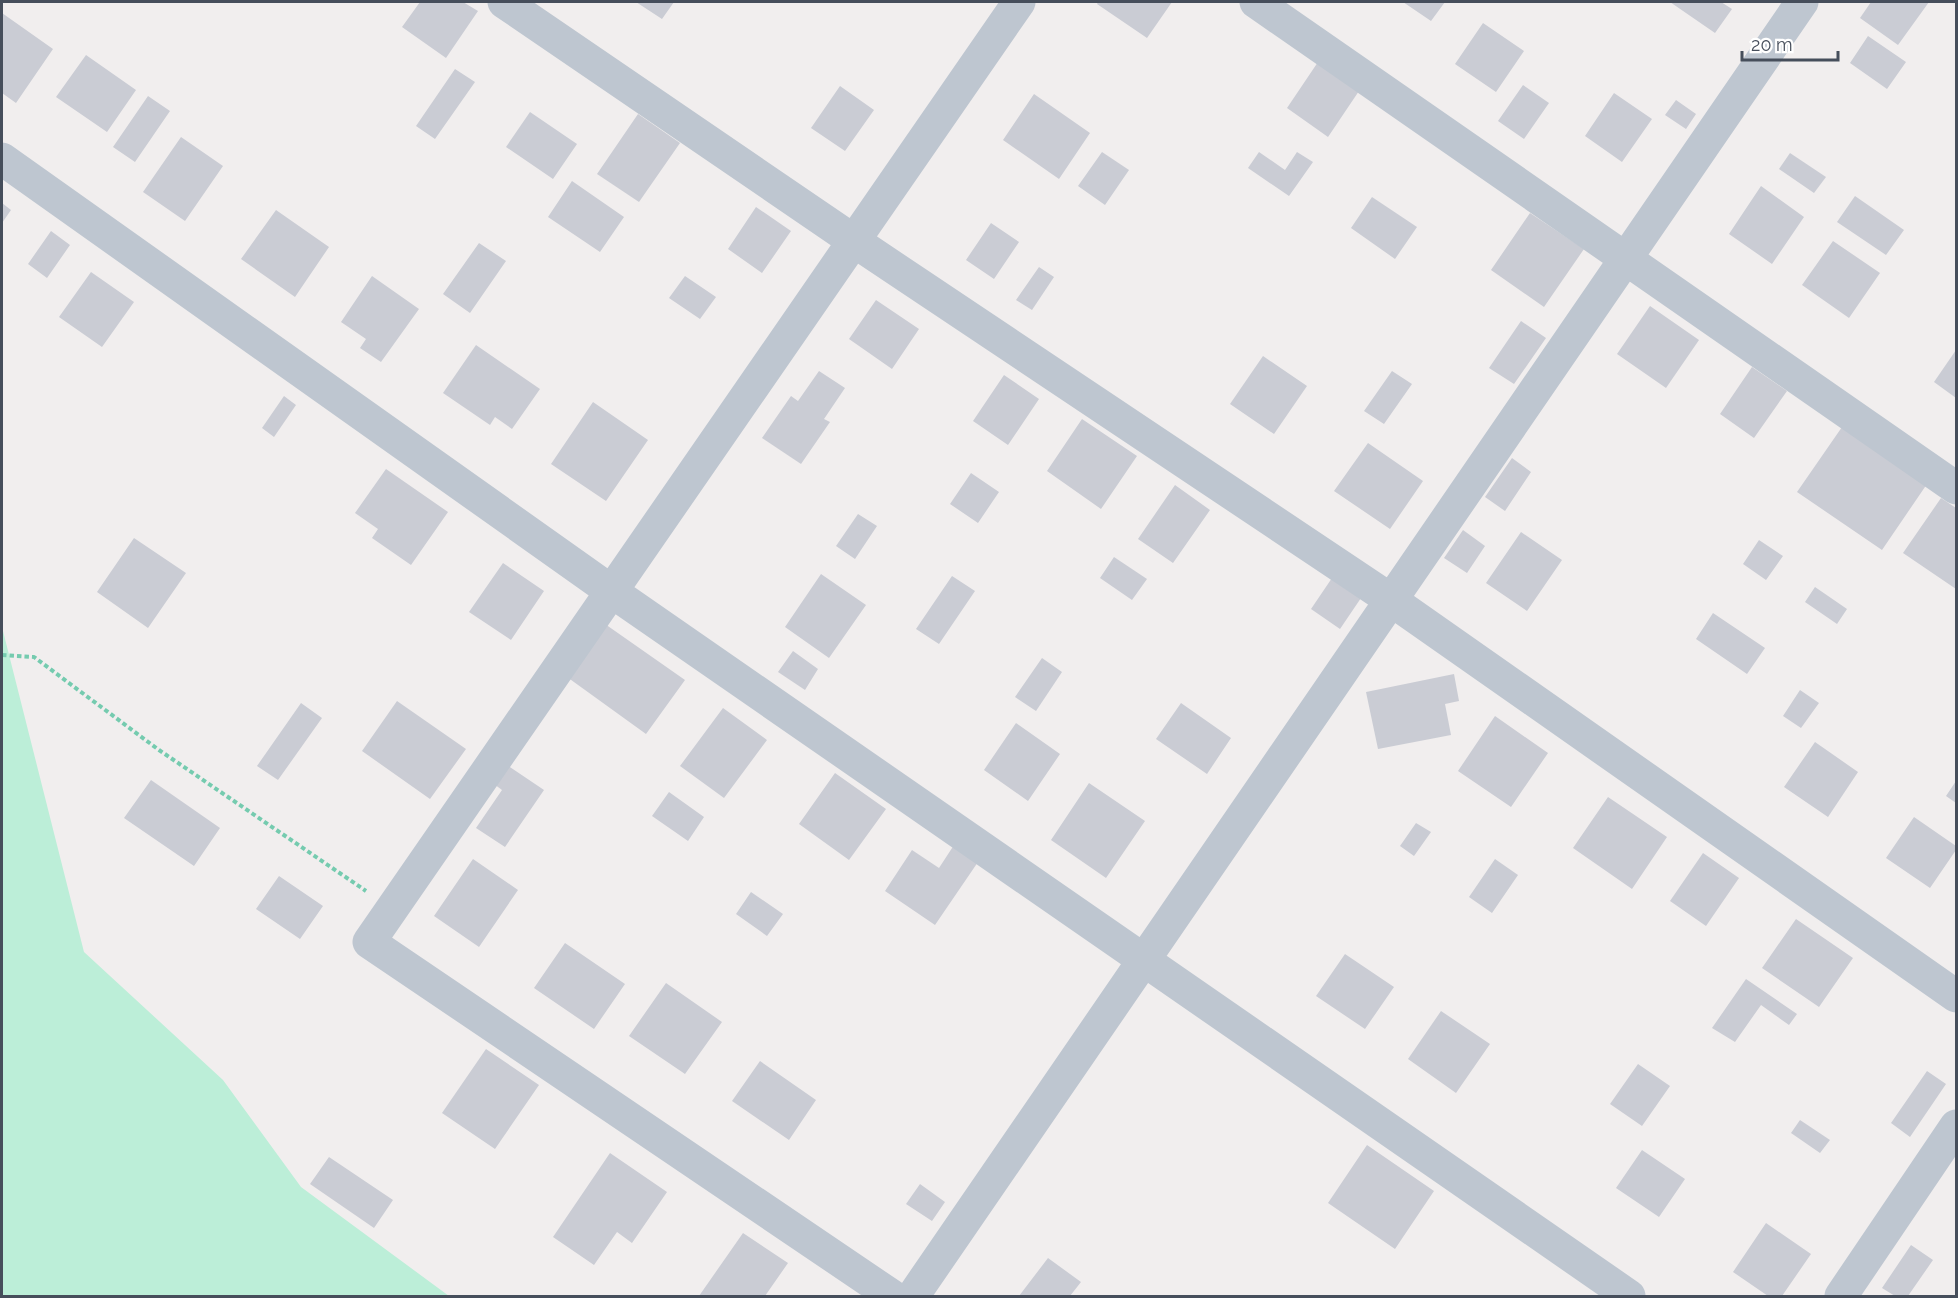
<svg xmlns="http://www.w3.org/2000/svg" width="1958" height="1298" viewBox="0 0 1958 1298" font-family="Raleway,sans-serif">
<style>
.green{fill:#bceed8}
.building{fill:#caccd4}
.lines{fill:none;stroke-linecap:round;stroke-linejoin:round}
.path{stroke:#75cbaf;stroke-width:4;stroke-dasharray:4.5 3;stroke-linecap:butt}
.street{stroke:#bec6d0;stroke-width:33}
</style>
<rect width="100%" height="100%" fill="#f1eeee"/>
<path class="green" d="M2,627l82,325 139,128 78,107 148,109h-447z"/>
<path class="building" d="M420,2h43l15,9 -32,47 -44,-31z
M636,2h38l-12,17z
M1098,2h74l-25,36 -50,-34z
M1403,2h42l-14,19z
M1670,2h51l11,7 -17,24z
M1871,2h58l-31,43 -38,-27z
M2,13l51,36 -37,54 -14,-10z
M1483,23l41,28 -28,41 -41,-28z
M1868,36l38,26 -19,27 -37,-26z
M86,55l50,35 -29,42 -51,-35z
M1318,62l41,29 -31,46 -41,-29z
M455,69l20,13 -40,57 -19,-13z
M1523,85l26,18 -25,36 -26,-18z
M840,86l34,24 -29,41 -34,-23z
M1614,93l38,26 -30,43 -37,-26z
M1034,94l56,39 -31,46 -56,-39z
M148,96l22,15 -35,51 -22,-15z
M1676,100l20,14 -10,15 -21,-14z
M530,112l47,32 -24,35 -47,-32z
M638,114l42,29 -41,59 -42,-28z
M181,137l42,29 -38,55 -42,-29z
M1102,152l27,18 -24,35 -27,-19z
M1259,152l26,18 12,-18 16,10 -24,34 -41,-28z
M1790,153l36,24 -12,16 -35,-24z
M572,181l52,36 -24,35 -52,-35z
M1761,186l43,31 -32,47 -43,-30z
M1855,196l49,34 -18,25 -49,-33z
M1372,197l45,30 -22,32 -44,-31z
M2,203l9,7 -9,13z
M756,207l35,24 -29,42 -34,-24z
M276,210l53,37 -34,50 -54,-38z
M1530,213l54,36 -40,58 -53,-37z
M991,223l28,19 -25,37 -28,-19z
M51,231l19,14 -23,33 -19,-14z
M1833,241l47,32 -31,45 -47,-33z
M479,243l27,18 -36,52 -27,-19z
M1039,267l15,10 -22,33 -16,-10z
M91,272l43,30 -32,45 -43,-30z
M372,276l47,33 -38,53 -21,-14 6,-9 -25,-17z
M685,276l31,21 -16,22 -31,-21z
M876,300l43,29 -27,40 -43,-30z
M1650,306l49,34 -33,48 -49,-34z
M1521,321l25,17 -32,46 -25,-16z
M476,345l64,44 -28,40 -17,-12 -5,8 -47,-32z
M1956,350v48l-22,-16z
M1263,356l44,30 -33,48 -44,-30z
M1752,367l35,24 -33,47 -34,-24z
M819,371l26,17 -21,31 6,3 -29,42 -39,-26 29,-42 7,5z
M1392,371l20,13 -28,40 -20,-13z
M1004,375l35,24 -31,46 -35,-24z
M284,396l12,9 -22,32 -12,-9z
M593,402l55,38 -42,61 -55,-37z
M1082,419l55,37 -36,53 -54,-38z
M1842,427l85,57 -45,66 -85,-58z
M1368,443l55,38 -33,48 -56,-38z
M1512,458l19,14 -26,39 -20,-14z
M386,469l62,43 -37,53 -39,-27 6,-9 -23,-16z
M971,473l28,19 -21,31 -28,-19z
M1175,485l35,25 -37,53 -35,-24z
M1941,498l15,10v81l-53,-36z
M858,514l19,12 -22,33 -19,-13z
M1463,530l22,16 -18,27 -23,-15z
M1521,532l41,28 -35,51 -41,-28z
M134,538l52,35 -38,55 -51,-36z
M1759,540l24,16 -17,24 -23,-16z
M1114,557l33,22 -15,21 -32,-22z
M503,563l41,28 -33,49 -42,-28z
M821,574l45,31 -37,53 -44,-31z
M952,576l23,15 -36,53 -23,-15z
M1332,578l29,20 -21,31 -29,-20z
M1815,587l32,22 -10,15 -32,-22z
M1713,613l52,35 -18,26 -51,-35z
M605,624l80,56 -39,54 -79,-57z
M793,651l25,18 -13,21 -27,-18z
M1042,658l20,14 -26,39 -21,-14z
M1454,674l5,27 -14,3 6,31 -73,14 -12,-57z
M1800,690l19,13 -18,25 -18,-12z
M397,701l69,48 -36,50 -68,-48z
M301,703l21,15 -44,62 -21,-14z
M1181,703l50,35 -24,36 -51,-35z
M723,708l44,32 -43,58 -44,-32z
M1495,716l53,37 -37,54 -53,-36z
M1016,723l44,31 -32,47 -44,-31z
M1815,742l43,30 -30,45 -44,-30z
M507,765l37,25 -39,57 -29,-19 26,-38 -8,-6z
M835,773l51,36 -37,51 -50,-36z
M151,780l69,48 -26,38 -70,-48z
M1956,781v22l-10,-7z
M1089,783l56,38 -39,57 -55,-38z
M669,792l35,25 -16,24 -36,-25z
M1608,797l59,40 -35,52 -59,-41z
M1914,817l42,29v4l-26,38 -44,-30z
M1416,823l15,9 -17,24 -14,-10z
M954,845l24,17 -43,63 -50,-34 27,-41 27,18z
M1703,853l36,25 -33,48 -36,-25z
M473,859l45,31 -39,57 -45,-31z
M1495,859l23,16 -26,38 -23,-16z
M279,876l44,30 -23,33 -44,-30z
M751,892l32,22 -16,22 -31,-22z
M1796,919l57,39 -34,49 -57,-39z
M565,943l60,41 -31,45 -60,-41z
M1345,954l49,33 -29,42 -49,-33z
M1746,979l51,35 -8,11 -28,-20 -26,37 -23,-14z
M666,983l56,39 -37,52 -56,-38z
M1441,1011l49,33 -34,49 -48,-34z
M486,1049l53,36 -44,64 -53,-36z
M760,1061l56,39 -27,40 -57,-39z
M1638,1064l32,22 -28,40 -32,-22z
M1927,1071l19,13 -36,53 -19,-14z
M1800,1120l30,20 -10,13 -29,-20z
M1367,1145l67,46 -39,58 -67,-46z
M1642,1150l43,29 -26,38 -43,-29z
M610,1153l57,39 -35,51 -15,-11 -23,33 -41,-28z
M329,1157l64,43 -19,28 -64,-44z
M920,1184l25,18 -13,19 -26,-17z
M1766,1223l45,31 -29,42h-14l-35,-24z
M743,1233l45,30 -23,33h-66z
M1911,1245l22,15 -25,36h-13l-13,-8z
M1048,1258l33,24 -11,14h-51z"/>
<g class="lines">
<path class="path" d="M2,655l32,2 125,93 207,141"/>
<path class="street" d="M504,2l350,239 537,359 565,396
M1256,2l700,486
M2,159l609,432 1018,705
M892,1296l-523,-354 650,-940
M913,1296l889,-1294
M1841,1296l115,-170"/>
</g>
<rect width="1958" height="1298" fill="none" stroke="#464e5b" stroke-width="6"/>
<path d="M1742 51v9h96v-9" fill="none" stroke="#464e5b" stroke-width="3"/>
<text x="1751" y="51" font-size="18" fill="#464e5b" stroke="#ffffff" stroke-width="4.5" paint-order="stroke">20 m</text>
</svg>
